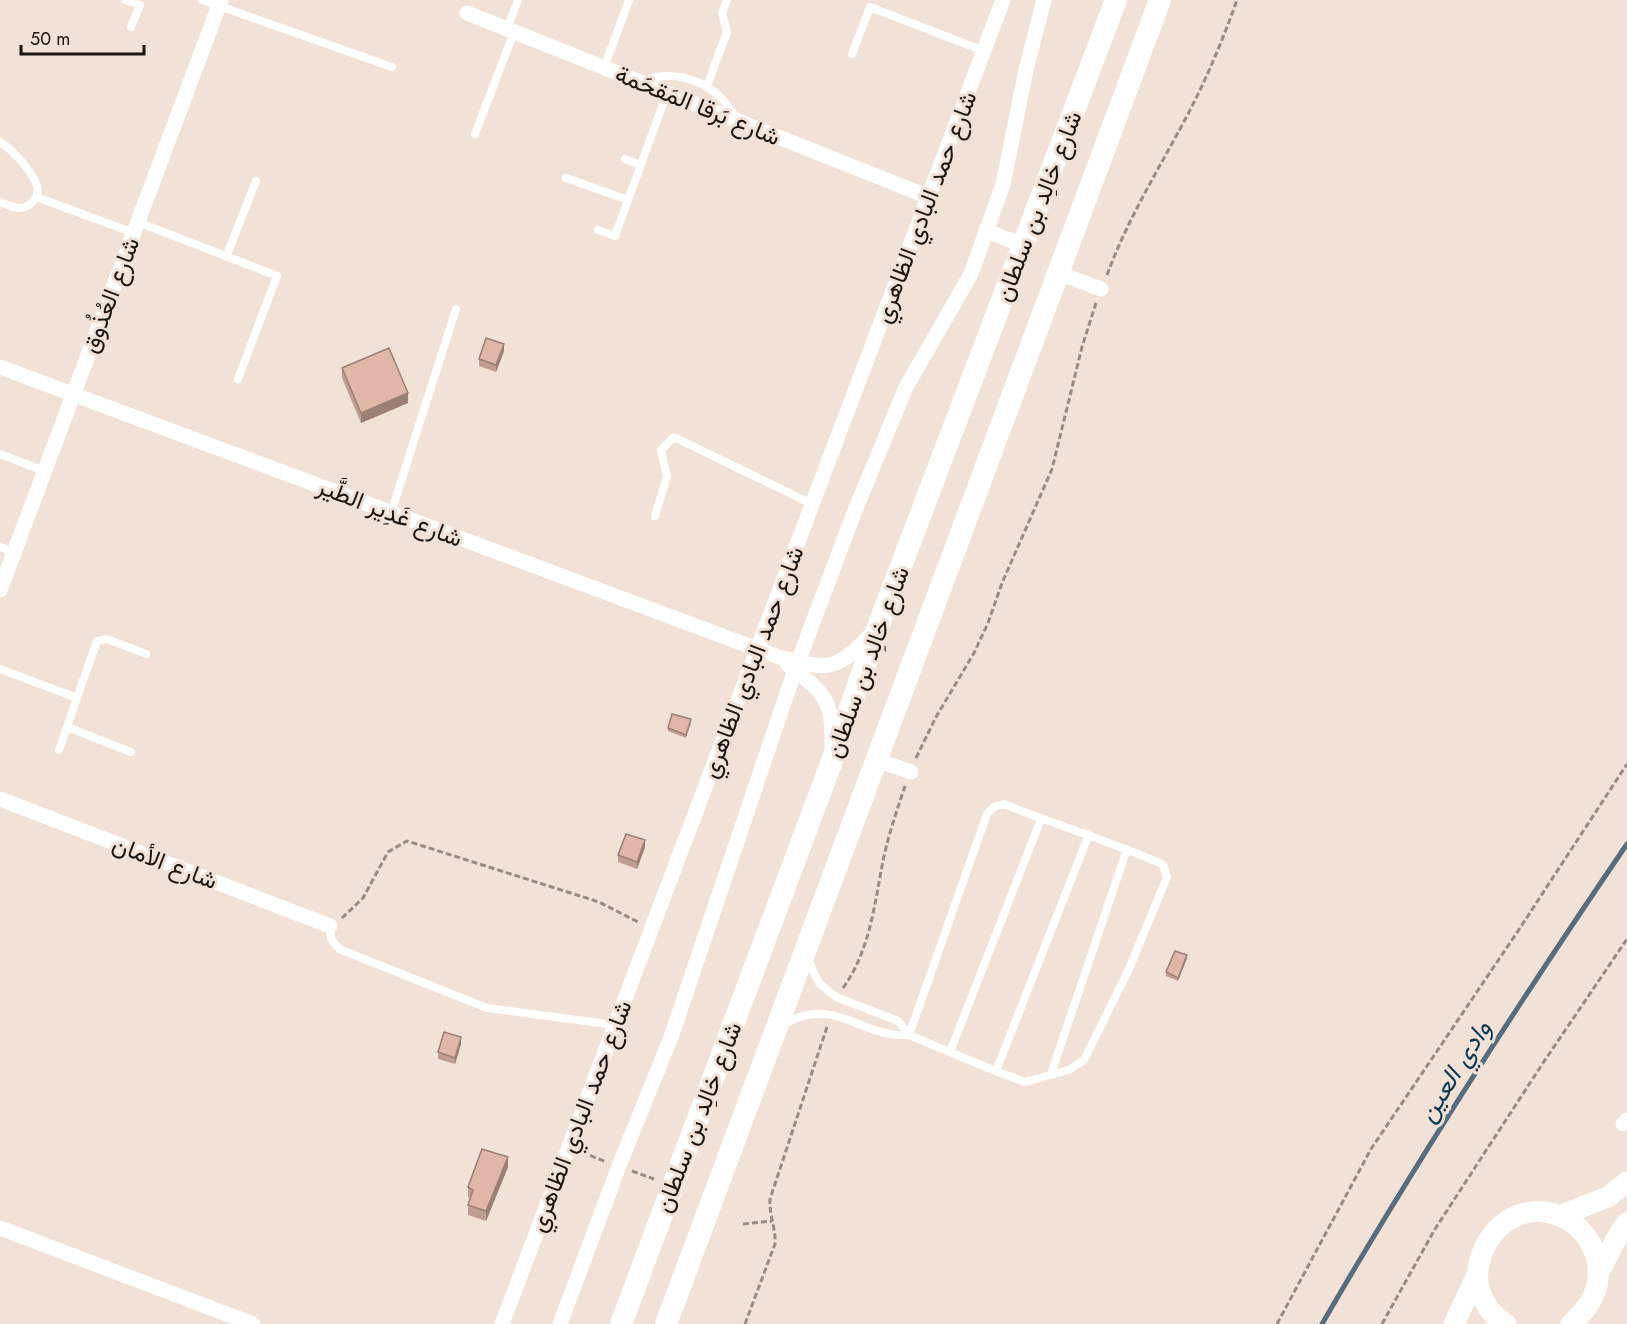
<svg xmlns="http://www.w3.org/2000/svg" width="1627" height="1324" viewBox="0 0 1627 1324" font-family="Jost,Vazirmatn,sans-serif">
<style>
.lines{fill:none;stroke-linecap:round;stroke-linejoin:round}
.stream{stroke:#576d7d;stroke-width:5}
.path{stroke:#978c84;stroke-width:3;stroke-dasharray:6 3;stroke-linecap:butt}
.lane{stroke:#fff;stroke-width:8}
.street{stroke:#fff;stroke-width:15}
.secondary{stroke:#fff;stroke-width:21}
.primary{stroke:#fff;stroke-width:22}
.wall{fill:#c09d90}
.shaded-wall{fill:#9c7f75}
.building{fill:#dfb6a7;stroke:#9c7f75;stroke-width:1.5}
.labels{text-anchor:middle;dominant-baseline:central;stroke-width:6;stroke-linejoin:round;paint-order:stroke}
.street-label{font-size:24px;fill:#1b1612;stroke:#f1e1d6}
.water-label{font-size:26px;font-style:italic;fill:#0e3954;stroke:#f1e1d6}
</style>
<rect width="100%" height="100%" fill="#f1e1d6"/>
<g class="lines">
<path class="stream" d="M1322,1324c95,-164 198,-323 305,-480"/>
<path class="path" d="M1107,275c21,-57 53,-108 81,-161 19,-36 35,-75 49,-114
M916,758l20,-41 38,-64 14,-30 14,-40 50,-114 30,-122 14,-44
M342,918l21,-20 25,-46 19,-11 192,61 41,21
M843,988c26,-36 31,-80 39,-122 5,-27 14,-53 23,-80
M582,1152l24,10
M632,1171l22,8
M743,1224l29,-3
M745,1324l30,-80c1,-16 -6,-29 -5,-45l57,-172
M1277,1324l94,-175 149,-221 107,-164
M1382,1324l53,-95 108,-166 84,-124"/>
<path class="lane" d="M125,0l15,5 -9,22
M202,0l190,67
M507,29l11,-29
M852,54l18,-47 114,44
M604,68l25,-68
M642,81c38,-14 76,3 95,39
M707,86l20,-54 -5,-19 5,-13
M475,134l39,-102
M0,142c13,8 32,29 37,44 3,11 -7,22 -19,22 -6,-1 -12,-4 -18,-6
M625,159l16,6
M566,178l62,22
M36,197l98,36
M138,222l139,54 -39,103
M598,230l17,6 52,-143
M226,257l30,-76
M0,454l44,17
M391,513l65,-204
M655,516l12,-40 -6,-26 13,-13 138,67
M0,547l14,5
M0,669l77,29 -18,52
M77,698l20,-57 10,-2 39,15
M67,727l64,25
M1004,804c50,20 101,36 151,57l8,4 4,12 -38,92 -45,91 -15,10 -44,12 -32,-12 -84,-35 78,-221 7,-7z
M330,926l1,13 8,10 148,59 128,17
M784,1024c52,-30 77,15 125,11l-11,-14 -62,-24 -17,-14 -11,-23
M950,1052l91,-233
M996,1071l93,-237
M1051,1074l76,-225"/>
<path class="street" d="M467,13l462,184
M986,231l37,14
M1058,273l43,16
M0,367l779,290c50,14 58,14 94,-25
M0,590l221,-590
M788,665c36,28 45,34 44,81
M877,760l34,12
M0,799l330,127
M1623,1124l4,-4
M0,1228l253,96
M502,1324l501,-1324
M560,1324l59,-158 52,-129 124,-367 59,-157 52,-126 65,-113 32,-90 23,-114 18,-70"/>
<path class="secondary" d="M1559,1216l49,-19 19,-15
M1598,1274l22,-42 7,-9
M1454,1324l23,-49
M1506,1324c-18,-10 -31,-33 -28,-54 5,-40 41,-70 82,-54 30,12 48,50 33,80 -5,12 -13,19 -22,28"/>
<path class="primary" d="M621,1324l211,-563 47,-137 237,-624
M666,1324l494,-1324"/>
</g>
<path class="wall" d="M504,351l-8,21 -17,-6v-7z
M342,368l66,35 -47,20 -19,-45z
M691,723l-5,15 -18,-7v-3z
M645,847l-8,22 -19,-7v-7z
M1187,958l-9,23 -12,-5v-4z
M461,1044l-6,20 -17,-5v-7z
M508,1167l-22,54 -18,-6v-10l2,-7 -2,-1v-10z"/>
<path class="shaded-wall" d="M504,344v7l-8,21v-7z
M408,393v10l-47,20v-10z
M645,840v7l-8,22v-7z
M1187,955v3l-9,23v-3z
M461,1037v7l-6,20v-6z
M508,1157v10l-22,54v-10z"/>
<path class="building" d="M486,338l18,6 -8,21 -17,-6z
M389,348l19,45 -47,20 -19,-45z
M672,714l19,5 -5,16 -18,-7z
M626,834l19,6 -8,22 -19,-7z
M1175,951l12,4 -9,23 -12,-6z
M444,1032l17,5 -6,21 -17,-6z
M482,1149l26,8 -22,54 -18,-6 5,-15 -5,-3z"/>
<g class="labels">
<g class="street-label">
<text transform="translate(698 105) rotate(22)">شارع بَرقا المَقحَمة</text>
<text transform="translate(1038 206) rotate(-69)">شارع خالِد بن سلطان</text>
<text transform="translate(925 207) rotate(-69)">شارع حمد البادي الظاهري</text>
<text transform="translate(110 295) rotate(-69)">شارع العُذُوق</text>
<text transform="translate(390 512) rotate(21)">شارع غَدِير الطَّير</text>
<text transform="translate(752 662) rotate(-69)">شارع حمد البادي الظاهري</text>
<text transform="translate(867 662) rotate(-70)">شارع خالِد بن سلطان</text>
<text transform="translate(165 862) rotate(21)">شارع الأمان</text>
<text transform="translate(580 1116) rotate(-69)">شارع حمد البادي الظاهري</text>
<text transform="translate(698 1117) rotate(-69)">شارع خالِد بن سلطان</text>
</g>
<g class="water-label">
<text transform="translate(1454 1071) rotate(-58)">وادي العين</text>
</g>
</g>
<path d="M21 45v9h123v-9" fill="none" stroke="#1b1612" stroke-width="3"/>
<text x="30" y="45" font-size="18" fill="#1b1612" stroke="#f1e1d6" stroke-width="4.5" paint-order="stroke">50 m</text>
</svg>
